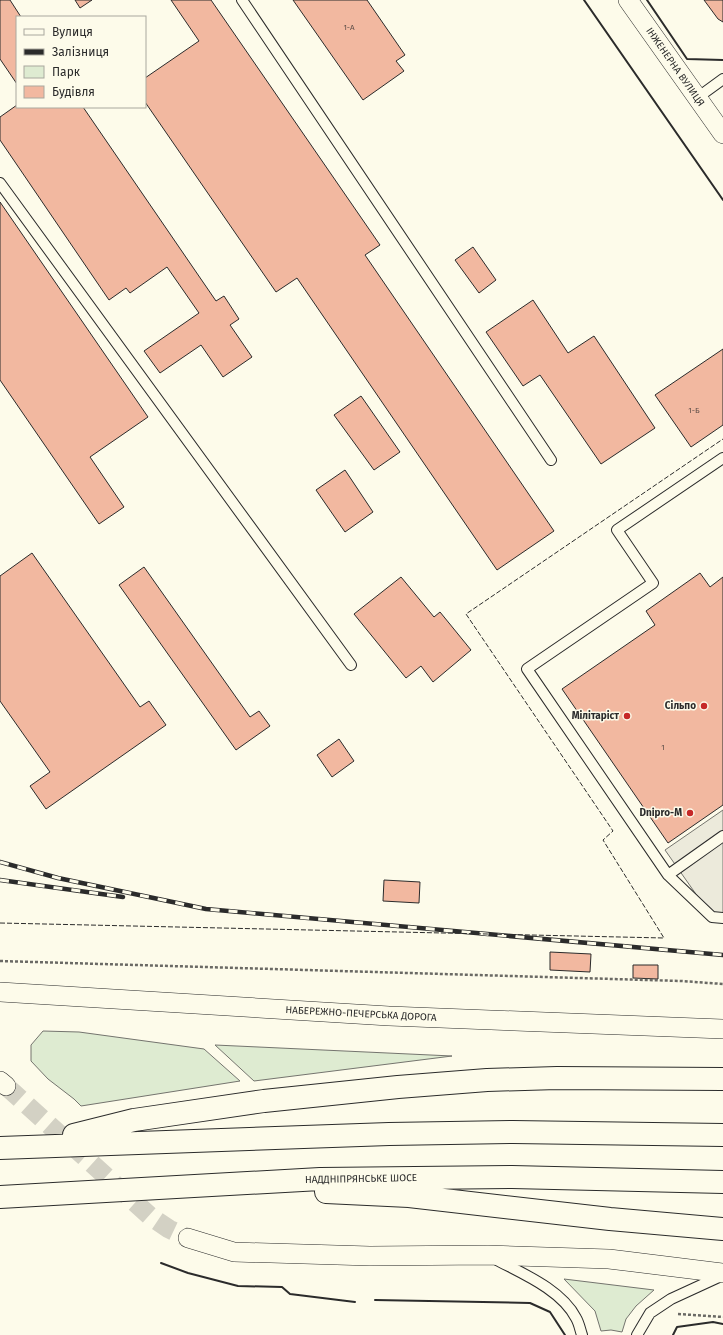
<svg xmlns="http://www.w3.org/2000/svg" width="723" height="1335" viewBox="0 0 723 1335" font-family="'Fira Sans',sans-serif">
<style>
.green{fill:#deebd1;stroke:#74746e}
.parking{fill:#eceadb;stroke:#74746e}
.building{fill:#f2b8a0;stroke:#2b2b2b}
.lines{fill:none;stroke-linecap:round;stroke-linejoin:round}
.street-tunnel{stroke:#d3d1c4;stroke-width:19;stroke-dasharray:19 10;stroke-linecap:butt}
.lane-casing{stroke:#2b2b2b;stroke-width:12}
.street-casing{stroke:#2b2b2b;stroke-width:20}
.primary-casing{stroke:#2b2b2b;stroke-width:24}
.path{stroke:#6a6964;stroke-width:2.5;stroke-dasharray:3 2;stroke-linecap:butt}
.lane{stroke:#fdfbea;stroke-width:10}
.street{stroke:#fdfbea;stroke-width:19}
.primary{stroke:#fdfbea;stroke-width:22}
.rail-casing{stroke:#2b2b2b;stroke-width:4.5}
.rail{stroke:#fdfbea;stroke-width:3;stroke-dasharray:9;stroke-linecap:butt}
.fence{stroke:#2b2b2b;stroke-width:1;stroke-dasharray:5 2;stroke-linecap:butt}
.wall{stroke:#2b2b2b;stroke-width:2}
.poi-dot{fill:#c62828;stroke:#fdfbea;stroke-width:1.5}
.labels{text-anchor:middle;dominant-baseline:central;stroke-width:3;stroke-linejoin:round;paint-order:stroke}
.number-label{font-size:8px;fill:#5d4e48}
.street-label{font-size:10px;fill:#2b2b2b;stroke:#fdfbea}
.poi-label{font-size:10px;font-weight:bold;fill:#2b2b2b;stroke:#fdfbea;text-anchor:end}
</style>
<rect width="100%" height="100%" fill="#fdfbea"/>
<path class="green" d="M43,1031l36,1 125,17 36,32 -159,25 -7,-7 -26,-20 -17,-18v-16z
M215,1045l237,11 -198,25z
M564,1279l90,11 -18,16 -10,13 -4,13 -11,-2 -10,1 -6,-20z"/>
<path class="parking" d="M723,810v108l-11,-1 -47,-67z"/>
<path class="building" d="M0,0h10l11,17h-4v67l-17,-25z
M75,0h17l-12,8z
M171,0h40l169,245 -15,10 189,276 -57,39 -200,-292 -21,14 -131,-190v-24l54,-37z
M293,0h74l38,55 -9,6 8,10 -41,29z
M704,0h19v22l-5,-3z
M17,105v2h66l133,194 8,-5 15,23 -9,6 22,32 -29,20 -22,-32 -41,28 -16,-22 55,-38 -32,-46 -37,26 -4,-5 -17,12 -109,-160v-23z
M0,202l148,215 -58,40 34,50 -25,17 -99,-144z
M473,247l23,33 -17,13 -24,-33z
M533,300l35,53 26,-17 61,92 -54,36 -61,-89 -17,11 -37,-54z
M723,349v76l-32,22 -36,-52z
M361,396l39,56 -26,18 -40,-55z
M345,470l28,42 -28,20 -29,-42z
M32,553l108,154 9,-6 17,24 -120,84 -16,-23 20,-14 -50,-71v-125z
M144,567l106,150 9,-6 11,15 -34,24 -117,-165z
M700,573l10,14 13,-10v228l-55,38 -106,-154 93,-64 -9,-14z
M401,577l33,40 6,-5 31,38 -38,32 -12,-16 -15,12 -52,-64z
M339,739l15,22 -22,16 -15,-22z
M384,880l36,2 -1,21 -36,-2z
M550,952l41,2 -1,18 -40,-2z
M633,965h25v14l-25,-1z"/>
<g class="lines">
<path class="street-tunnel" d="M6,1086l145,131 18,12 19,9"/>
<defs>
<path id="lane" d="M242,0l309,460
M697,98l26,-19
M0,183l351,482
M723,458l-106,72 36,53 -126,86 141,206 44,42 11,1
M668,875l55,-39
M495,1259c26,14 66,30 81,59 3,5 4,11 6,17
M637,1335l13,-22 21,-14 50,-23"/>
<path id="street" d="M628,0l95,134
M0,992l389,24 334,13
M0,1081l6,5
M188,1238l46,14 136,4 118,-1 121,4 114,14"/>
<path id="primary" d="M74,1135l60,-15 130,-19 134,-14 89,-7 70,-2 166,1
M0,1148l389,-14 124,-2 210,3
M326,1192l83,4 201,23 113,10
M0,1197l320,-18 192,-2 211,5"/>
</defs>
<use href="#lane" class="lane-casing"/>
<use href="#street" class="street-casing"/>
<use href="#primary" class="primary-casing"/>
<path class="path" d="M0,961l681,20 42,3
M678,1314l45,3"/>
<use href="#lane" class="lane"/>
<use href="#street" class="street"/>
<use href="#primary" class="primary"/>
<defs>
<path id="rail" d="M0,862l58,16 148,31 517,46
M0,880l123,17"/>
</defs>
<use href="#rail" class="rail-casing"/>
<use href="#rail" class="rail"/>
<path class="fence" d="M0,923l664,15 -61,-98 10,-9 -147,-217 257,-175"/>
<path class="wall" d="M584,0l139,200
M647,0l40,59 36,1
M161,1263l27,10 50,13 44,1 8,7 65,8
M375,1300l155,3 20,9 15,23
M673,1335l4,-8 36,-5 10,2"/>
</g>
<g class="poi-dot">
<circle cx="704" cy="706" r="4"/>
<circle cx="627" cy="716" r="4"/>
<circle cx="690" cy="813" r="4"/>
</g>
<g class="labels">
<g class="number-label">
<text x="349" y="27">1-А</text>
<text x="694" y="410">1-Б</text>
<text x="663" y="747">1</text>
</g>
<g class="street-label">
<text transform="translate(675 67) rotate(55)">ІНЖЕНЕРНА ВУЛИЦЯ</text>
<text transform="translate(361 1014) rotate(3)">НАБЕРЕЖНО-ПЕЧЕРСЬКА ДОРОГА</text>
<text transform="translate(361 1179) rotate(-1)">НАДДНІПРЯНСЬКЕ ШОСЕ</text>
</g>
<g class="poi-label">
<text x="696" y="706">Сільпо</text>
<text x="619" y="716">Мілітаріст</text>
<text x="682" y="813">Dnipro-M</text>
</g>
</g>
<rect x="16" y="16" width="130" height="92" fill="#fdfbea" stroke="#a9a89e"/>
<rect x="24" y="29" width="20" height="6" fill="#fdfbea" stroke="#a9a89e"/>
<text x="52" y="36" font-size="12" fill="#2b2b2b">Вулиця</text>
<rect x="24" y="49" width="20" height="6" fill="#2b2b2b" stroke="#a9a89e"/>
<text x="52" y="56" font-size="12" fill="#2b2b2b">Залізниця</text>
<rect x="24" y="66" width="20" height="12" fill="#deebd1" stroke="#a9a89e"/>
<text x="52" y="76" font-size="12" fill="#2b2b2b">Парк</text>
<rect x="24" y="86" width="20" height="12" fill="#f2b8a0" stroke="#a9a89e"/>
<text x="52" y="96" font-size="12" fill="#2b2b2b">Будівля</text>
</svg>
